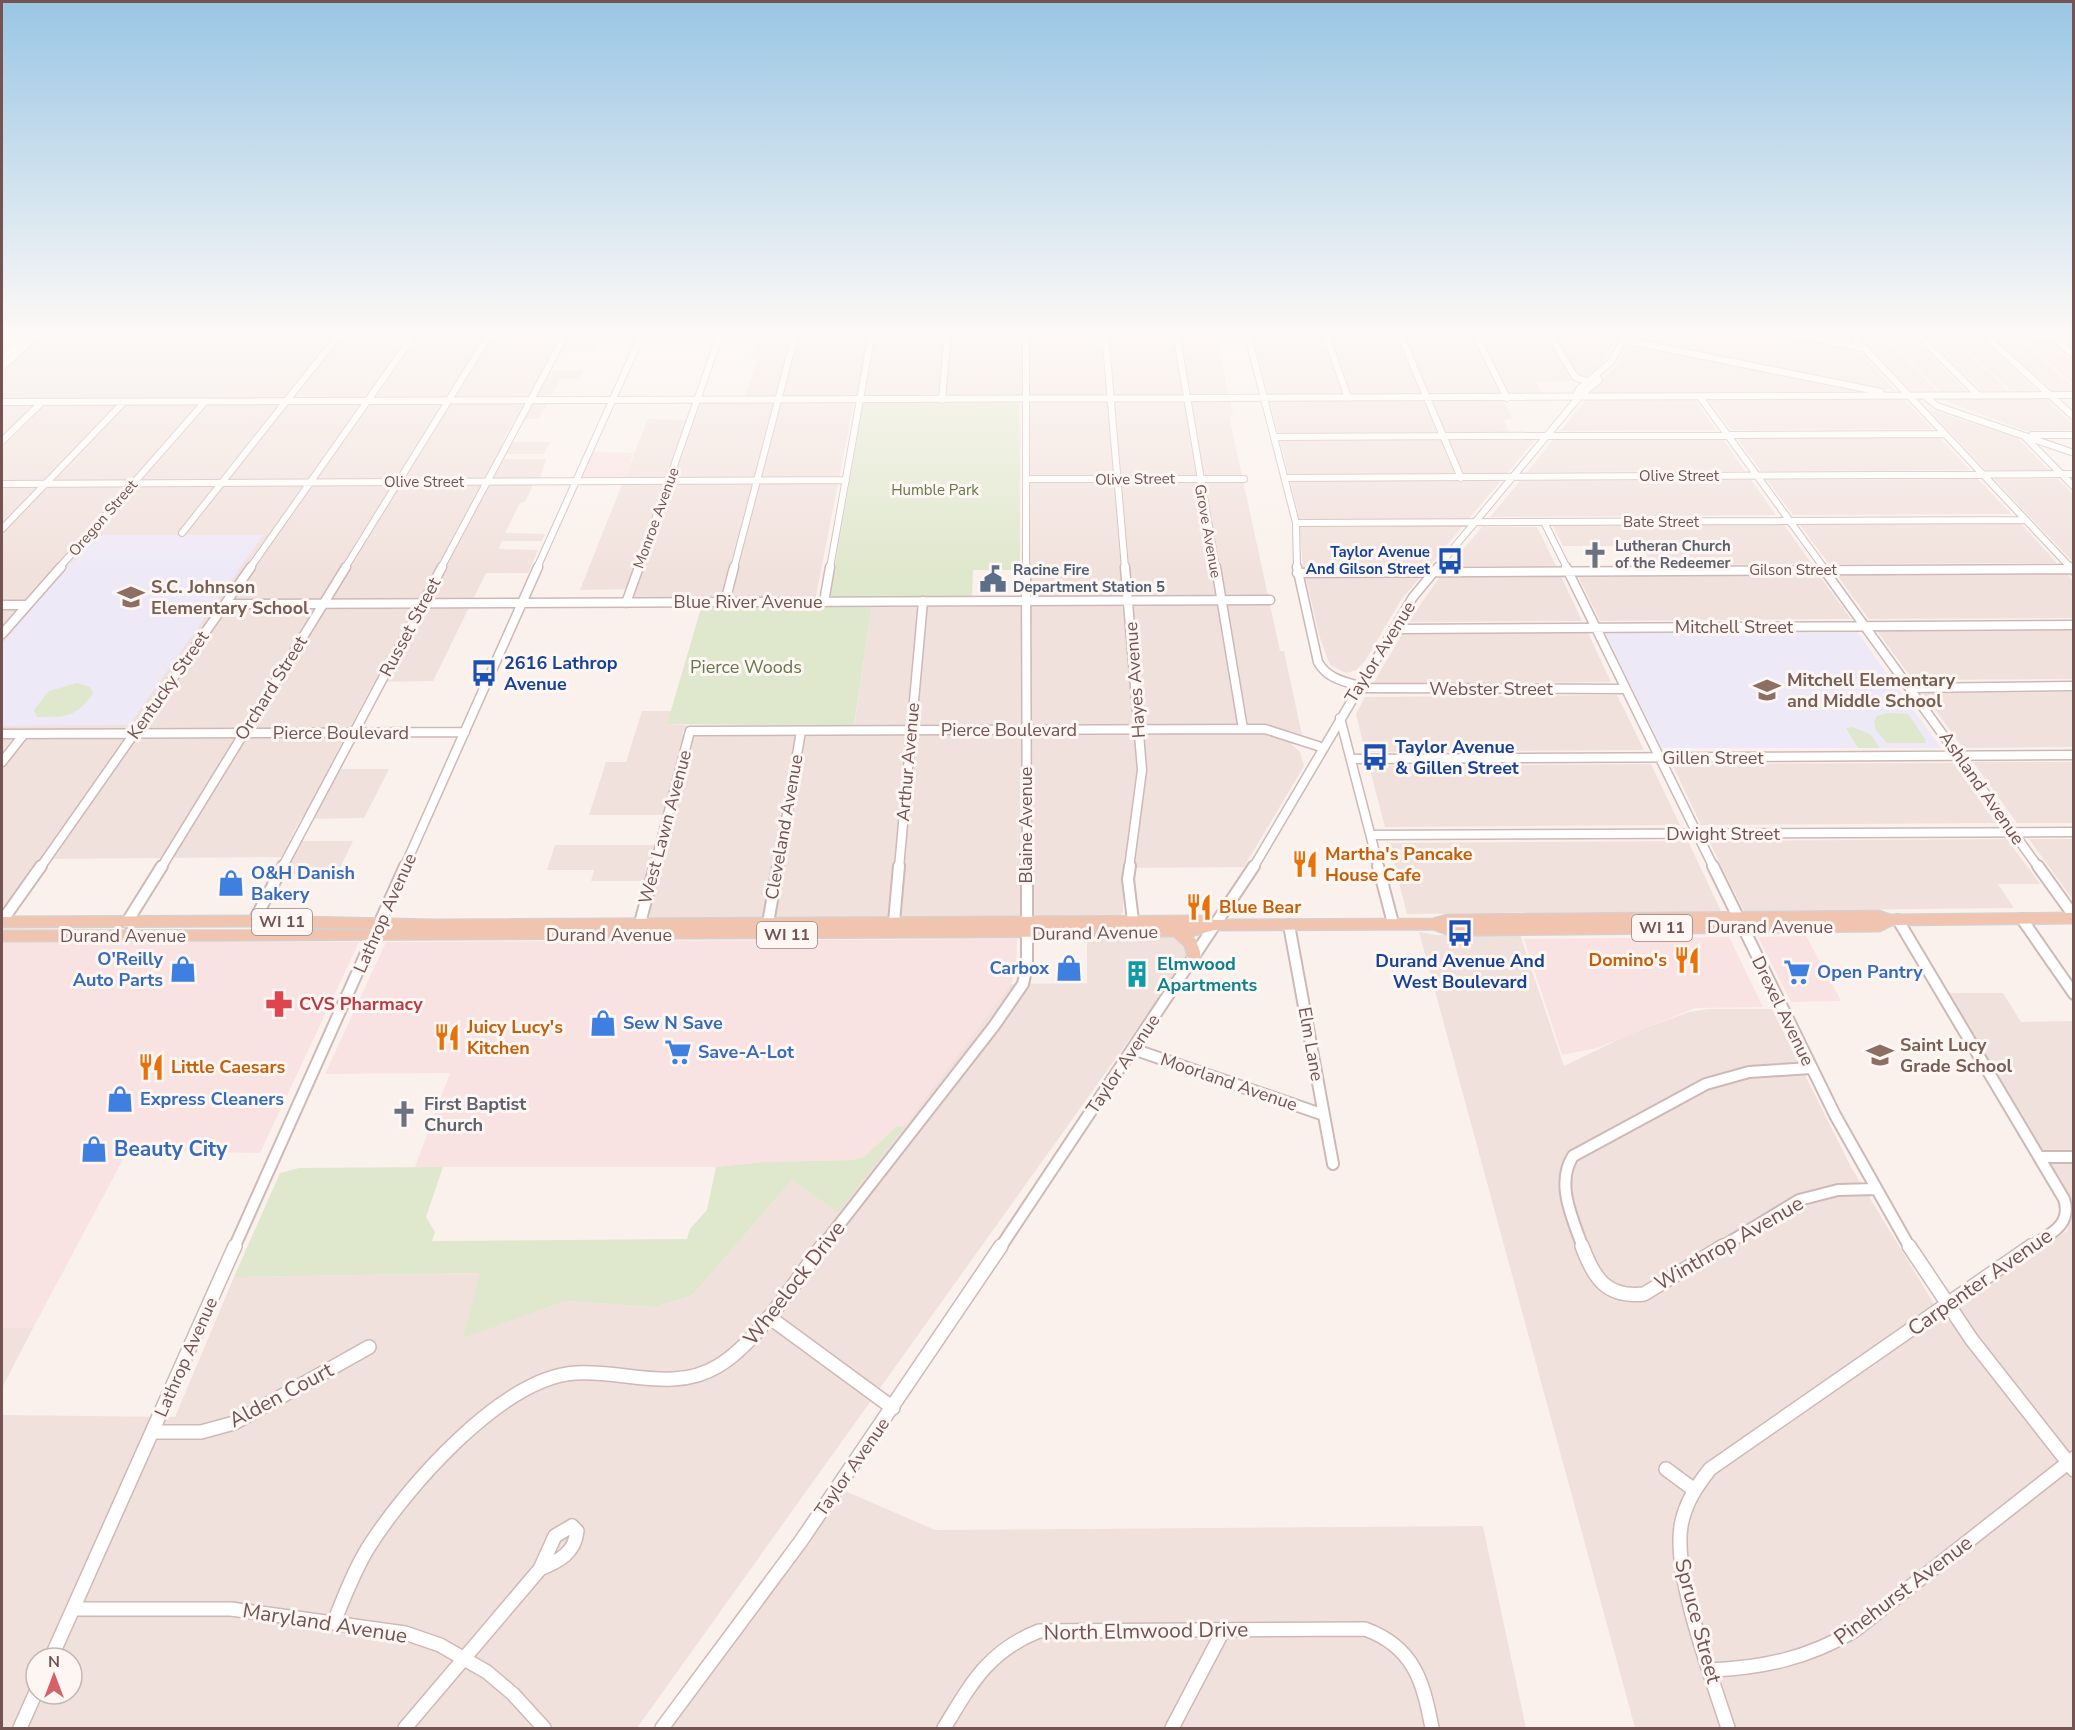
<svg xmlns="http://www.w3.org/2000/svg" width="2075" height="1730" viewBox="0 0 2075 1730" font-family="'Nunito Sans',sans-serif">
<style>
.residential{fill:#f1e1dc;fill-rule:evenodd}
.commercial{fill:#f9e2e2}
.industrial{fill:#ebe3e1}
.education{fill:#eee9f7}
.green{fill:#dfe7cc}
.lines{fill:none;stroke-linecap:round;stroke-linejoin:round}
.minor-far3-casing{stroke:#ceb9b6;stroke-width:8}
.minor-far2-casing{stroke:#ceb9b6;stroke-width:11}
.minor-far1-casing{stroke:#ceb9b6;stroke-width:14}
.minor-casing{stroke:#ceb9b6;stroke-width:16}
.major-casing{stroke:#d8cfcf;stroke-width:3}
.minor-far3{stroke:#fff;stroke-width:6}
.minor-far2{stroke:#fff;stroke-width:8}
.minor-far1{stroke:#fff;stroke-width:10}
.minor{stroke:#fff;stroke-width:13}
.major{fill:#f0c4ae;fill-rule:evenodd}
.labels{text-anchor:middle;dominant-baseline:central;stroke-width:6;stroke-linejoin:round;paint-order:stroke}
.far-street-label{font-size:15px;fill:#735452;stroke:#fdf6f3}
.far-park-label{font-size:15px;fill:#65784b;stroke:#fdf6f3}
.far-worship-label{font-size:15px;font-weight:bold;fill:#5b616d;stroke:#fdf6f3;text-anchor:start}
.far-transit-label{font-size:15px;font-weight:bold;fill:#164399;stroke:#fdf6f3;text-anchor:end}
.far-service-label{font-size:15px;font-weight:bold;fill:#4e5e75;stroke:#fdf6f3;text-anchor:start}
.shield{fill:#fdf6f3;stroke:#9c8582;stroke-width:1.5}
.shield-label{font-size:16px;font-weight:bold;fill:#735452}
.education-label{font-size:18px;font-weight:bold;fill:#785e54;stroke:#fdf6f3;text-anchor:start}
.street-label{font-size:18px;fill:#735452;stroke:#fdf6f3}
.transit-label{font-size:18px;font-weight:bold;fill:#164399;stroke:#fdf6f3;text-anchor:start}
.park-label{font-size:18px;fill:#65784b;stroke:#fdf6f3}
.food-label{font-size:18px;font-weight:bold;fill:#c56008;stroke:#fdf6f3;text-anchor:start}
.shop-label{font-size:18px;font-weight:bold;fill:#366cbe;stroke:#fdf6f3;text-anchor:start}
.culture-label{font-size:18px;font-weight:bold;fill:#0d838f;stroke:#fdf6f3;text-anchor:start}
.health-label{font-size:18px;font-weight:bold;fill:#be3a42;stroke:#fdf6f3;text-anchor:start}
.worship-label{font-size:18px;font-weight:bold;fill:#5b616d;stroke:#fdf6f3;text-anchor:start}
.near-shop-label{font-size:21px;font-weight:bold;fill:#366cbe;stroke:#fdf6f3;text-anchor:start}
.near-street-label{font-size:21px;fill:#735452;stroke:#fdf6f3}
</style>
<rect width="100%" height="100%" fill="#faf1ec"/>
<path class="residential" d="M344,332h217l-5,11h41l-4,9 -43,1 -9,18h42l-4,8h-19l-21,40h-24l-13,23h48l-6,12h-47l-3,5h52l-6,19h-6l-2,5h2l-9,19 -5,1 -15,30 40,1 -3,7h-40l-4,8 40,1 -10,23h-42l-53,108 -59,1 -46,87h61l-25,49 -63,1 -12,22h64l-16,33 -53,1 9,-18 -256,2 -35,51v-505l209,-1 4,-4 -7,-1 15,-17h38l13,-15h43z
M759,332h456l18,83 -4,1 51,235h4l18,84 -11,-4 -5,8 14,13 4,14 -60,101 -121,1v45l-4,4 -469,2 -1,-8 8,-30h-66l3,-11h-47l8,-25h112l7,-30h-85l17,-53h20l16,-51h29l-3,13 19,1 -5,9 171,1 19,-131 158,-1v-206h-175l-39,199 -180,3 -3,-4 2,-6 -55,1 68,-171 46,1 8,-17 42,-1 13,-42 -7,-1z
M1252,332h367v1l-18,31 -15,13 -11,4 -39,1 6,12 -55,1 2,5h14l10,19 -9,1 8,18h20l2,3 -133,159 -36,61 -8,9 -11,3 -16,-8 -10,-27 -17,-71 -5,-55z
M1671,332h93l93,17 39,42 -231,-46z
M1855,332h25l58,60h-27z
M1882,332h25l60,60h-26z
M1920,332h26l62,59h-26z
M1948,332h25l65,59h-27z
M1986,332h26l61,55v4h-21z
M2022,339h25l26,23v22z
M1628,344l237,48 -273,1 26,-30z
M1904,399l28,30 -201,1 -22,-30z
M1940,399h106l27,26v5l-47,1z
M1695,400l21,30 -156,1 26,-30z
M1928,409l88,28 33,33h-63z
M1722,438l23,33 -218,1 27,-33z
M1737,438h203l30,32 -209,1z
M1978,479l33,35 -218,1 -26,-35z
M1994,479h64l15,15v68z
M1751,480l25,35 -286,2 30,-36z
M2021,524l36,39 -228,1 -29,-39z
M1784,525l28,39 -159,1 -12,-19h-78l-10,-20z
M1482,527h55l19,39h-107z
M2067,574l6,7v37l-204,1 -32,-44z
M1819,575l32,44 -251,2 -22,-45z
M1561,576l21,45 -174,1 32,-45z
M2073,630v49l-160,1 -36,-49z
M1588,633l23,49 -238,2 29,-50z
M2073,692v55l-110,1 -40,-55z
M1617,695l27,55 -279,2 -9,-38 9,-17z
M1973,762h100v61h-56z
M1953,763l43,60 -295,2 -29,-61z
M1651,764l29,61 -295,2 -16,-61z
M2007,839l33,45h-42l16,24 -270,3 -35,-70z
M2029,839h44v61z
M1688,841l33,70 -314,3 -18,-71z
M1419,932l17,3h84l44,131 68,-33 57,-21 20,-3h63l79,158 91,150 125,-86 5,-12 -4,-22 -121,-204h56l18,29 52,-1v707h-438z
M1087,937l106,1 1,2 -20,37 -537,751h-635v-313l173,2 59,-140 247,-4 -17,64 102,-36 89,6 38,-12 99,-115 46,33 173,-229 76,-1zM36,1658h36v36h-36z
M2,1328h31l-31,60z
M843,1490l92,40 548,-4 43,202h-858z"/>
<path class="commercial" d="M590,452l43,1 -9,28h-47z
M1806,936l25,46 10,19 -50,1 -33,-65z
M1729,937l34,70 -68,1 -98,40 -35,7 -38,-116z
M1017,939l-1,29 -5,16 -107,143 -7,-1 -33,31 -10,3 -89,2 -49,5h-301l35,-94 -125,1 61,-132z
M2,940l357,2 -99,211 -132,-3 -95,178h-31z"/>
<path class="industrial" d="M44,332h292l-27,35h-35l-13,15h-38l-15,17h-206v-29z"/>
<path class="education" d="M95,535h168l-134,190 -127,1v-82z
M1857,632l84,116h-279l-57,-115z"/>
<path class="green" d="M866,402l154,1v167h-47l-1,27h-139l-3,-2 33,-191z
M872,604l-18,122 -187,-2 34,-116z
M77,683l13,4 3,7c-18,24 -28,23 -56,23l-3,-7 15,-19z
M1887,713l21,1 18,26 -1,3h-38l-11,-13 -2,-8 3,-6z
M1852,727l18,7 10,14h-22l-12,-20z
M897,1126l7,1 -66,86 -46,-33 -99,115 -38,12 -89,-6 -103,37 17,-65 -246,4 46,-104 19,-5 144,-1 -17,50 9,15 -3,9 255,-2 3,-10 17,-19 9,-43 49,-5 89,-2 10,-3z"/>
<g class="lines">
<defs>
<path id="minor-far3" d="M1026,332v236
M1105,332l20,236
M1176,332l40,236
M1247,332l49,191 1,45
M1325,332l23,66
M1399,332l62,146
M1474,332l33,66
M1548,332l27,45 11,4
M1780,332l83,16
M1849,332l222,236
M1915,332l64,64
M1981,332l93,85
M2047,332l27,23
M1624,340l257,52
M2,359l29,-27
M2,367l39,-35
M1925,396l12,10 137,47
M1579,397l-2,-4 3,-5 31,-26 17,-30
M1700,397l124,171
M942,400l6,-68
M2,402l2072,-7
M2032,435h42
M1274,437l670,-3
M2025,437l49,50
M2,441l39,-38
M1285,478l789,-4
M1026,479h218
M2,484l844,-4
M1544,522l23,46
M1296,523l730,-3
M2,529l121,-126
M182,533l159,-201
M59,568l145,-165
M250,568l166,-236
M345,568l146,-236
M441,568l126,-236
M537,568l106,-236
M638,568l83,-236
M734,568l62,-236
M830,568l42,-236
M1437,568l142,-171 20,-17 -2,-4"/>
<path id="minor-far2" d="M1026,567l1,301
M1125,567l17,203 -13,98
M1216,567l27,162
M1297,567l21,95c10,18 29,20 48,26l259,1
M1566,567l148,301
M1822,567l217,301
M2070,567l3,3
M1297,573l777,-4
M725,602l9,-35
M824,602l6,-35
M626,603l13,-36
M225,604l1045,-4
M2,605h25
M1394,629l680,-4
M2,634l59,-67
M1910,688l164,-2
M1340,718l39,150
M2,734l463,-2
M1352,759l722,-4
M2,762l22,-28
M1372,835l702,-3
M40,868l211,-301
M161,868l185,-301
M282,868l160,-301
M404,868l134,-301
M654,868l36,-137 575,-2 59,19
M778,868l23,-137
M899,868l24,-267
M1253,868l160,-271 25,-30"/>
<path id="minor-far1" d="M1130,866l-2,13 5,42
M1378,866l15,57
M1713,866l122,249 75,133
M2038,866l36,50
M2022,919l52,75
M1898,920l166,279c9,27 -16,36 -35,49
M2,921l39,-55
M254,921l29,-55
M127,922l35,-56
M894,922l5,-56
M640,923l15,-57
M768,923l10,-57
M1289,925l44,239
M1133,1049l191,66
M2039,1157h35
M234,1248l171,-382
M821,1248l173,-222 29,-42 4,-19v-99
M1000,1248l254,-382
M1583,1248c-10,-29 -28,-64 -10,-92l133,-72 43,-12 62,-4
M1720,1248l79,-48 39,-10 37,-1"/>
<path id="minor" d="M1582,1246c12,33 25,52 62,48l79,-48
M1909,1246l63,94 102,130
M769,1317l124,91
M152,1432h49l33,-9 135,-76
M1666,1469l27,20
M572,1526l5,5c-2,22 -18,30 -37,38l15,-33z
M73,1609h158l174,24 35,12 47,27 26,22 31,34
M334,1622c10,-25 20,-51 34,-74 37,-59 134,-171 208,-175 48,-3 98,20 142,-7 39,-23 76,-83 104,-120
M51,1658l184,-412
M1710,1670c53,-2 98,-12 144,-39l220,-173
M20,1728l16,-36
M405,1728l135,-159
M662,1728l139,-187 200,-295
M944,1728c27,-44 44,-77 95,-97l326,-2c49,18 58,52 67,99
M1172,1728l52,-99
M1728,1728c-16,-50 -55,-152 -47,-202 4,-23 15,-39 29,-57l321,-223"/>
<path id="major" d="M1879,911l11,4 184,-2v10l-182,2 -12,6 -404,4 -29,-1 -14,-5 -218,1 -24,6c6,6 12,17 8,25l-5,1 -5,-1 -4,-15 -11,-10 -1172,5v-10l417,-1 -165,-4 -252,1v-10l252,-1 182,4 764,-4 15,4 218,-1 14,-4zM1731,922l-255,3h-3z"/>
</defs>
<use href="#minor-far3" class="minor-far3-casing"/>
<use href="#minor-far2" class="minor-far2-casing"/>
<use href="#minor-far1" class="minor-far1-casing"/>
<use href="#minor" class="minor-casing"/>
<use href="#major" class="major-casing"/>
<use href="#minor-far3" class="minor-far3"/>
<use href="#minor-far2" class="minor-far2"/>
<use href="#minor-far1" class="minor-far1"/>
<use href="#minor" class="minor"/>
<use href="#major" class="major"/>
</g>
<linearGradient id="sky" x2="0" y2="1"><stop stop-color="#99c6e4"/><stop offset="0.58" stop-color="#fdf9f6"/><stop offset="1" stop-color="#fdf9f6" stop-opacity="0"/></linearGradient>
<rect width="2075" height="574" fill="url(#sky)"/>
<defs>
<symbol id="church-bare" viewBox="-9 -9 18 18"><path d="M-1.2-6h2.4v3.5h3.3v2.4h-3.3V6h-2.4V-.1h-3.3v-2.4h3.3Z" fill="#6b7280" stroke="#fdf6f3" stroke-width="2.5" paint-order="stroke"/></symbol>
<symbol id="bus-bare" viewBox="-9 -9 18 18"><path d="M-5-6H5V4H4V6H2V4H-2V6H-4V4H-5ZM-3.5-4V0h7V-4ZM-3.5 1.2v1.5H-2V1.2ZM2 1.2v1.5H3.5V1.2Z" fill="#1a4fb4" stroke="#fdf6f3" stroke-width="2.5" paint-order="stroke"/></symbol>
<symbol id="civic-bare" viewBox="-9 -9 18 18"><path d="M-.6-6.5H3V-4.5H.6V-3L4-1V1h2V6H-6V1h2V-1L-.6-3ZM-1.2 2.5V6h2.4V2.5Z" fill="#5c6f8a" stroke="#fdf6f3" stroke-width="2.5" paint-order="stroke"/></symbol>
<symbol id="school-bare" viewBox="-9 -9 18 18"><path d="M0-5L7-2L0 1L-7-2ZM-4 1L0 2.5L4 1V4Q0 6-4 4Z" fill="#8d6e63" stroke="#fdf6f3" stroke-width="2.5" paint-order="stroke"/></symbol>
<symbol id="restaurant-bare" viewBox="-9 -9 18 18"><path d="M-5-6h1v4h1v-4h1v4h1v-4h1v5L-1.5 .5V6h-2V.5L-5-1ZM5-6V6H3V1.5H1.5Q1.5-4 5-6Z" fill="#e8710a" stroke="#fdf6f3" stroke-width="2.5" paint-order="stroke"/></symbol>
<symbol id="shop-bare" viewBox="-9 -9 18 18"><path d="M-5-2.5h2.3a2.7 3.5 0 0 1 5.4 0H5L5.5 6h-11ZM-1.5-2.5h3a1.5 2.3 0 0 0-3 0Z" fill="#3f7fe0" stroke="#fdf6f3" stroke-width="2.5" paint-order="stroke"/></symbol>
<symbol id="supermarket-bare" viewBox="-9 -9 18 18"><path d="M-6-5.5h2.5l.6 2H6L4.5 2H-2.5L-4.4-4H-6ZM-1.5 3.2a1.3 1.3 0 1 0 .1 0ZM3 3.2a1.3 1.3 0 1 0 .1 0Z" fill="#3f7fe0" stroke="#fdf6f3" stroke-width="2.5" paint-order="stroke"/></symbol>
<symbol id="building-bare" viewBox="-9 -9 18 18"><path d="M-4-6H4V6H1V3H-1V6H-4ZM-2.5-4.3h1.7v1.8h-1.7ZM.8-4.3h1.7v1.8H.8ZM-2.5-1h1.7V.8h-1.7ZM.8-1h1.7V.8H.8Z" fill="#0f9aa8" stroke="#fdf6f3" stroke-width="2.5" paint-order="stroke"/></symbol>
<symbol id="pharmacy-bare" viewBox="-9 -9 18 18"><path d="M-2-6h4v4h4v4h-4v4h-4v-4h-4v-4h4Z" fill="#e0444e" stroke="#fdf6f3" stroke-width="2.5" paint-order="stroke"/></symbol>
</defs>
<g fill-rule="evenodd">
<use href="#church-bare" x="1576" y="536" width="38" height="38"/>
<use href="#bus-bare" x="1431" y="542" width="38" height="38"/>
<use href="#civic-bare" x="974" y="560" width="38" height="38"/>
<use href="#school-bare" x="112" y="578" width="38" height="38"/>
<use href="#bus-bare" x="465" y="654" width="38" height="38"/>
<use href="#school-bare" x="1748" y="671" width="38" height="38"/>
<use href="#bus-bare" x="1356" y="738" width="38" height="38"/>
<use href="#restaurant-bare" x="1286" y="845" width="38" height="38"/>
<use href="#shop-bare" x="212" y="864" width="38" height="38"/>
<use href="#restaurant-bare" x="1180" y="888" width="38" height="38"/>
<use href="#bus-bare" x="1441" y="914" width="38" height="38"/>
<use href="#restaurant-bare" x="1668" y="941" width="38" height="38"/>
<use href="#shop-bare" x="1050" y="949" width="38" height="38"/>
<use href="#shop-bare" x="164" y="950" width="38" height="38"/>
<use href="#supermarket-bare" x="1778" y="953" width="38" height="38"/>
<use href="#building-bare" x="1118" y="955" width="38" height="38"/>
<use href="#pharmacy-bare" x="260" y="985" width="38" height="38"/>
<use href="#shop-bare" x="584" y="1004" width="38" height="38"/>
<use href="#restaurant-bare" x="428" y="1018" width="38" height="38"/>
<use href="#supermarket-bare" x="659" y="1033" width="38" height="38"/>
<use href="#school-bare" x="1861" y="1036" width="38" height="38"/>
<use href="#restaurant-bare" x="132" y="1048" width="38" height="38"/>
<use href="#shop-bare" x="101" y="1080" width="38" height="38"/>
<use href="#church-bare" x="385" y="1095" width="38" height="38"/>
<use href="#shop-bare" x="75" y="1130" width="38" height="38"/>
</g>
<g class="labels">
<g class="far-street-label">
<text x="1679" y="476">Olive Street</text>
<text transform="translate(1135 479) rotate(-1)">Olive Street</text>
<text x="424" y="482">Olive Street</text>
<text transform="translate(103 518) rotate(-49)">Oregon Street</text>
<text transform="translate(656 518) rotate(-70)">Monroe Avenue</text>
<text x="1661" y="522">Bate Street</text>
<text transform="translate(1208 531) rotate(80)">Grove Avenue</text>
<text x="1793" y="570">Gilson Street</text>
</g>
<g class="far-park-label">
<text x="935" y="490">Humble Park</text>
</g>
<g class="far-worship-label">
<text x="1615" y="546">Lutheran Church<tspan x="1615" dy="17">of the Redeemer</tspan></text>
</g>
<g class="far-transit-label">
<text x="1430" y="552">Taylor Avenue<tspan x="1430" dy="17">And Gilson Street</tspan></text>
</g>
<g class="far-service-label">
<text x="1013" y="570">Racine Fire<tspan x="1013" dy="17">Department Station 5</tspan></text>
</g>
<g class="shield">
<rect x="252" y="909" width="60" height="26" rx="4.5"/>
<rect x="1632" y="915" width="60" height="26" rx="4.5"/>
<rect x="757" y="922" width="60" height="26" rx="4.5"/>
</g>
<g class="shield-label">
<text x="282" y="922">WI 11</text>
<text x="1662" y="928">WI 11</text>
<text x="787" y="935">WI 11</text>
</g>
<g class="education-label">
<text x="151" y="587">S.C. Johnson<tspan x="151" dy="21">Elementary School</tspan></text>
<text x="1787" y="680">Mitchell Elementary<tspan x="1787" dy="21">and Middle School</tspan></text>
<text x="1900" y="1045">Saint Lucy<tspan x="1900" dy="21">Grade School</tspan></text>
</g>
<g class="street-label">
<text x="748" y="602">Blue River Avenue</text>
<text transform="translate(410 627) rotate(-62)">Russet Street</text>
<text x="1734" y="627">Mitchell Street</text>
<text transform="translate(1380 652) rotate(-58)">Taylor Avenue</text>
<text transform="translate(1135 680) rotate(-94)">Hayes Avenue</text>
<text transform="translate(168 685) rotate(-55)">Kentucky Street</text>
<text transform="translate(271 688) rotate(-58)">Orchard Street</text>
<text x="1491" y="689">Webster Street</text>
<text x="1009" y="730">Pierce Boulevard</text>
<text x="341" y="733">Pierce Boulevard</text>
<text x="1713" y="758">Gillen Street</text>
<text transform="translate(908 762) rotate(-85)">Arthur Avenue</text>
<text transform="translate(1982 788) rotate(55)">Ashland Avenue</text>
<text transform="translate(1026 825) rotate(-90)">Blaine Avenue</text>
<text transform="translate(665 827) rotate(-75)">West Lawn Avenue</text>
<text transform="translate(784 827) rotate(-80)">Cleveland Avenue</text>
<text x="1723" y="834">Dwight Street</text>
<text transform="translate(385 913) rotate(-66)">Lathrop Avenue</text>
<text x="1770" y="927">Durand Avenue</text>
<text transform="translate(1095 933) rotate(-1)">Durand Avenue</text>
<text x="609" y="935">Durand Avenue</text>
<text x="123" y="936">Durand Avenue</text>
<text transform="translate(1783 1011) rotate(64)">Drexel Avenue</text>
<text transform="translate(1311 1044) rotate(80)">Elm Lane</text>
<text transform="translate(1123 1064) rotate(-56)">Taylor Avenue</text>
<text transform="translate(1229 1082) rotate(19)">Moorland Avenue</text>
<text transform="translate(186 1357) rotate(-66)">Lathrop Avenue</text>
<text transform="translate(852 1467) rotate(-55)">Taylor Avenue</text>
</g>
<g class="transit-label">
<text x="504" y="663">2616 Lathrop<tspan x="504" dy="21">Avenue</tspan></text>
<text x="1395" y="747">Taylor Avenue<tspan x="1395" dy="21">&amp; Gillen Street</tspan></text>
<text x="1460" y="961" text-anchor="middle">Durand Avenue And<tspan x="1460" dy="21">West Boulevard</tspan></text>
</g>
<g class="park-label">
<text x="746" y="667">Pierce Woods</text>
</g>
<g class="food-label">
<text x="1325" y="854">Martha's Pancake<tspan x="1325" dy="21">House Cafe</tspan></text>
<text x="1219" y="907">Blue Bear</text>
<text x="1667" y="960" text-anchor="end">Domino's</text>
<text x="467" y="1027">Juicy Lucy's<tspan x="467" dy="21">Kitchen</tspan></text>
<text x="171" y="1067">Little Caesars</text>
</g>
<g class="shop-label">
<text x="251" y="873">O&amp;H Danish<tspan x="251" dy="21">Bakery</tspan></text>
<text x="163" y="959" text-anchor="end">O'Reilly<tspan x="163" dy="21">Auto Parts</tspan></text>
<text x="1049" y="968" text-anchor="end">Carbox</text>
<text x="1817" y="972">Open Pantry</text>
<text x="623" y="1023">Sew N Save</text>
<text x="698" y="1052">Save-A-Lot</text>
<text x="140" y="1099">Express Cleaners</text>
</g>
<g class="culture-label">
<text x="1157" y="964">Elmwood<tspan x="1157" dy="21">Apartments</tspan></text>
</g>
<g class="health-label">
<text x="299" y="1004">CVS Pharmacy</text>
</g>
<g class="worship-label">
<text x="424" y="1104">First Baptist<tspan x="424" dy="21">Church</tspan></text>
</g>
<g class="near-shop-label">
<text x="114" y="1149">Beauty City</text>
</g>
<g class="near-street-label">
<text transform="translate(1729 1243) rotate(-30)">Winthrop Avenue</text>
<text transform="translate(1980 1282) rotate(-35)">Carpenter Avenue</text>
<text transform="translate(794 1283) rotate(-52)">Wheelock Drive</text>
<text transform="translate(281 1395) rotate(-28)">Alden Court</text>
<text transform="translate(1903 1590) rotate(-37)">Pinehurst Avenue</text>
<text transform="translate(1698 1621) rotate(75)">Spruce Street</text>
<text transform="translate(325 1623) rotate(9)">Maryland Avenue</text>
<text transform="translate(1146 1631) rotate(-1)">North Elmwood Drive</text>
</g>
</g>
<rect width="2075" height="1730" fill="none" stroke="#735452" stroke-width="6"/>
<g transform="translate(54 1676)"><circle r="28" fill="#fdf6f3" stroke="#c6b5b3" stroke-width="1.5"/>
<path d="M0-4.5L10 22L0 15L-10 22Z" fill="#d46269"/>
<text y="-9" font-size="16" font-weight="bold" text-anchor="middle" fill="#735452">N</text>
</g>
</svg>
